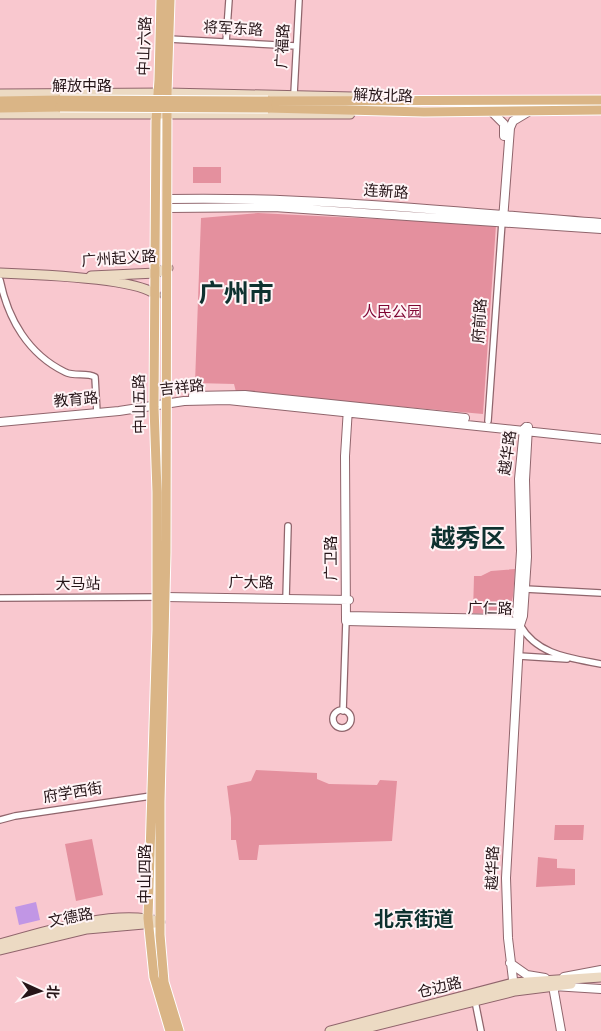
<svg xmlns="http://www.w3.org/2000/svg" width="601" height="1031" viewBox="0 0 601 1031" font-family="Overpass,'Noto Sans SC',sans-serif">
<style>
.green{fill:#e4909e}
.water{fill:#c196e5}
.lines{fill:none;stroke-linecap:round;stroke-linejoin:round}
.minor-casing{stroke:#90656c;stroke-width:8}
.tertiary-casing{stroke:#90656c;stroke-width:10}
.secondary-casing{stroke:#90656c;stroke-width:11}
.primary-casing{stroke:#fff;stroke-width:11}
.minor{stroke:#fff;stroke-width:5.5}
.tertiary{stroke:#fff;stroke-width:8}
.secondary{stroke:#ecdac3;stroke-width:9}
.primary{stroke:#dab586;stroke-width:9}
.primary-bridge-casing{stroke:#fff;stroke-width:11;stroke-linecap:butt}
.primary-bridge{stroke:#dab586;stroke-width:9}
.labels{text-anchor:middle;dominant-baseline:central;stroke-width:4;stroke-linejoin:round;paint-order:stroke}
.street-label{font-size:15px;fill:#261518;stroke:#fff4f6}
.park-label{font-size:15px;fill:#7f0533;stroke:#fff4f6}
.district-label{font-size:20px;font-weight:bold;fill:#0e312f;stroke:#fff4f6}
.town-label{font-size:25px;font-weight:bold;fill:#0e312f;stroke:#fff4f6}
</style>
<rect width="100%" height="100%" fill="#f9c8cf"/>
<path class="green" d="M193,167h28v16h-28z
M258,213l238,12 -13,189 -247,-22 -2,-8 -39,-1 6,-165z
M515,569c-3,40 2,46 -42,44l1,-37h7l10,-5z
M256,770l61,3v6l12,5 48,1 3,-5 17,1 -5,60 -133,4 -2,15h-18l-3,-20h-5v-22l-4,-32 24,-5z
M555,825h29l-1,15h-29z
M92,839l11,56 -27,6 -11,-57z
M538,857l19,2v9l18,1v16l-39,2z"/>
<path class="water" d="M36,902l4,18 -21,5 -4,-18z"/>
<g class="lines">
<defs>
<path id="minor" d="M169,39l127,7
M226,42l3,-42
M294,94l5,-94
M0,280c8,39 28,74 65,92 9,5 22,0 30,5l2,36
M488,421l14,-199
M525,589l76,4
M0,598l160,-1
M286,599l2,-73
M520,625c17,30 50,33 81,39
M519,656l48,3
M333 719a9 9 0 1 1 18 0a9 9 0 1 1-18 0Z
M343,711l3,-90
M0,820l15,-4 136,-20
M475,1001l6,30"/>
<path id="tertiary" d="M492,112l12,12v12
M168,199c144,-3 289,13 433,24
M168,208l106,-1 327,22
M503,220l7,-92 3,-7 15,-9
M193,396l52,-1 220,23
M348,408l-3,48 1,165 174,4
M0,422l119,-11 65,-10 44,-1 373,39
M165,597l184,3
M346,616l159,3 13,5
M520,625l3,-9 4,-59 -2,-77 3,-53
M510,963l17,12 18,3
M564,977l37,-7
M514,988l-6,-50 -2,-60 14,-253 -3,-9 4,-65 -2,-72 5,-50 2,-2
M561,1031l-8,-45 48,3"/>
<path id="secondary" d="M0,94l167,-1 186,4
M0,114h350
M0,273c28,1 139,5 156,22
M91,276l65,-3 12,-5
M0,944c42,-12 118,-36 160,-22
M0,950l87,-21 68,-6
M330,1031l183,-48 88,-6
M354,1031l161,-40 56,-7"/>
<path id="primary" d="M161,0l-2,80 -3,41 -2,286 3,85v138l-9,288 6,59 16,54
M170,0l-3,93 -1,459 -6,250v133l4,47 15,49
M0,101l60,-1
M268,101l333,-1
M0,108l60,-1
M268,108l156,4 177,-2"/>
</defs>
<use href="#minor" class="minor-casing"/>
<use href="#tertiary" class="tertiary-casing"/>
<use href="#secondary" class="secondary-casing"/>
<use href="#primary" class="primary-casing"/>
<use href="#minor" class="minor"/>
<use href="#tertiary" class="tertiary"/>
<use href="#secondary" class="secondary"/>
<use href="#primary" class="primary"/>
<defs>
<path id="primary-bridge" d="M60,100l208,1
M60,107l208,1"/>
</defs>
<use href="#primary-bridge" class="primary-bridge-casing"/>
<use href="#primary-bridge" class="primary-bridge"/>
</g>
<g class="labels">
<g class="street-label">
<text transform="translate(233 30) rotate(3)">将军东路</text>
<text transform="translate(146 46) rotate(-88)">中山六路</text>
<text transform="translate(284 46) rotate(-87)">广福路</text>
<text x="82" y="87">解放中路</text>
<text transform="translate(383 97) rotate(2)">解放北路</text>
<text transform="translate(386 193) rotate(4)">连新路</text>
<text transform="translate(119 260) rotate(-4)">广州起义路</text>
<text transform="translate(481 321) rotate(-86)">府前路</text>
<text transform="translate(182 389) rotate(-6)">吉祥路</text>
<text transform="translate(76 401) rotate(-5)">教育路</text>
<text transform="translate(141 404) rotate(-91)">中山五路</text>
<text transform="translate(509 453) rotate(-82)">越华路</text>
<text transform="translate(332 558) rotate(-90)">广卫路</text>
<text transform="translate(251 584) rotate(1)">广大路</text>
<text x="78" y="585">大马站</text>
<text transform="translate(490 610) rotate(1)">广仁路</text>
<text transform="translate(73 794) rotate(-9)">府学西街</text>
<text transform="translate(494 868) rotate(-88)">越华路</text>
<text transform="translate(146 874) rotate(-90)">中山四路</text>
<text transform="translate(71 919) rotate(-11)">文德路</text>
<text transform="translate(440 989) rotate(-14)">仓边路</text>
</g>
<g class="park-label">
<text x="392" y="313">人民公园</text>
</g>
<g class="district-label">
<text x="414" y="921">北京街道</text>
</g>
<g class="town-label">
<text x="236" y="296">广州市</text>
<text x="468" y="541">越秀区</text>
</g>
</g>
<g transform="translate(40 991) rotate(93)" stroke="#fff4f6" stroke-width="4" paint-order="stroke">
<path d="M0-4L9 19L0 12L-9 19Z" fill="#261518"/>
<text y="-8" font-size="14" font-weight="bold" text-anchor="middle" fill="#261518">北</text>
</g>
</svg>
